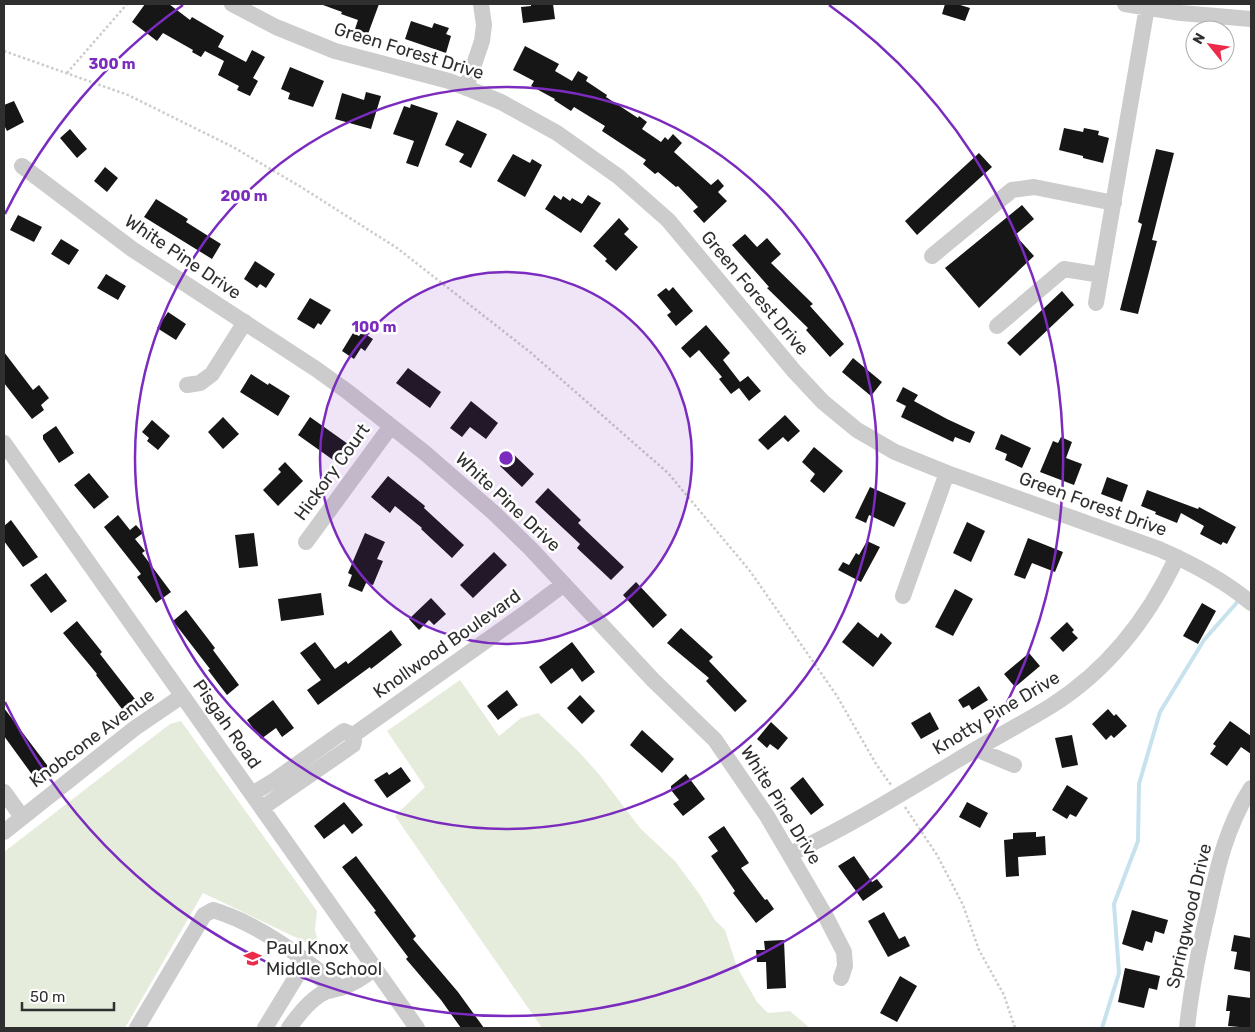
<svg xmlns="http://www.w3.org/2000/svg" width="1255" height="1032" viewBox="0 0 1255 1032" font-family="Rubik,sans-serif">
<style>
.green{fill:#e6ecdc}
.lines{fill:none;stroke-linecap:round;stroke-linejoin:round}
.stream{stroke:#c7e2ed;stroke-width:4}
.building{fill:#161616}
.path{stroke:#ccc;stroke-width:2.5;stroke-dasharray:2.5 2.5;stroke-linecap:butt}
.minor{stroke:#ccc;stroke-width:16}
.ring{fill:none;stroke:#7b2cbf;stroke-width:2.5}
.labels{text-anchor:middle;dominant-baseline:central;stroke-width:5;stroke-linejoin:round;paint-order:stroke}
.street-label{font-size:18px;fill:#2f2f2f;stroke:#fff}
.poi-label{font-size:18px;fill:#2f2f2f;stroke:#fff;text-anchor:start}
.centre{fill:#7b2cbf;stroke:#fff;stroke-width:2.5}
.ring-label{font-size:15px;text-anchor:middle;font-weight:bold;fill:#7b2cbf;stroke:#fff;stroke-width:5;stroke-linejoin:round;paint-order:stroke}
</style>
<rect width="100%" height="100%" fill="#fff"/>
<path class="green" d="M460,680l39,56 22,-18 17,-5 39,37 21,23 42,55 35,33 25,34 15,25 10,10 12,37 20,35 11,11 22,-2 20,17h-268l-147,-212 30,-29 -38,-56z
M181,721l136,190 -2,19 5,19 -117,-56 -78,135h-121v-176l166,-128z"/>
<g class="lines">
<path class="stream" d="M1102,1028l17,-55 -5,-69 24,-63 1,-57 21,-72 44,-72 36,-41"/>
</g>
<path class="building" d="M145,4h24l21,16 2,-3 32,19 -6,11 28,15 6,-12 13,7 -12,21 5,3 -8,15 -13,-6 2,-4 -21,-11 6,-14 -19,-10 -4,6 -9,-5 1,-2 -30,-17 -6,8 -25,-19z
M323,4h56l-11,30 -13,-5 3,-9 -17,-6 1,-2 -19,-7z
M531,4h22l2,15 -32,4 -2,-16 10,-1z
M945,4h12l13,4 -5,13 -23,-7z
M411,21l21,7 2,-5 15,5 -3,6 5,2 -5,17 -41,-14z
M525,46l34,18 -4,7 17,10 6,-10 10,6 -2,4 21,14 -1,2 32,21 1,-2 8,6 -5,7 19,13 4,-5 3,3 5,-6 9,9 -8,9 37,33 7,-6 6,7 -6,6 9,9 -23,22 -11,-12 5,-4 -20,-21 -2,1 -18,-15 -3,2 -12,-10 3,-4 -44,-29 3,-5 -31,-19 -3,4 -17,-11 1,-1 -24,-13 3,-5 -21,-11z
M290,67l34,14 -11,26 -25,-8 2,-6 -9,-4z
M366,92l15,4 -10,33 -36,-10 7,-26 22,7z
M14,101l10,21 -17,9 -3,-6v-20z
M411,104l27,9 -20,54 -12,-4 8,-22 -21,-7 11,-28 6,2z
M457,120l30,14 -16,34 -12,-6 5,-8 -19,-9z
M1064,128l19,4 1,-4 15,3 -1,4 11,3 -6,25 -20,-5v-2l-24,-6z
M70,129l17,20 -10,9 -17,-20z
M1156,149l18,4 -22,87 5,1 -19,73 -18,-4 22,-86 -4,-2z
M979,153l13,14 -75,68 -12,-14z
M513,154l17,9 2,-4 10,6 -17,32 -28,-16z
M105,167l13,11 -11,14 -13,-11z
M554,195l7,5 2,-4 7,5 2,-3 10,6 6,-9 13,8 -20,30 -36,-24z
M156,199l32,20 -2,3 35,22 -9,15 -68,-42z
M1022,205l12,14 -19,16 19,21 -55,52 -34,-40z
M18,215l24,12 -8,15 -24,-12z
M619,218l10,11 -5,5 14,13 -22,24 -11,-10 2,-2 -14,-13z
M745,234l12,13 10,-9 14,16 -10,9 42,41 -3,2 34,38 -14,13 -24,-27 2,-2 -41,-40 2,-1 -37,-42z
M61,239l18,11 -10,15 -18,-11z
M255,261l20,13 -9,14 -6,-4 -3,4 -13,-9z
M106,274l20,12 -8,14 -21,-12z
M673,287l20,24 -17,15 -9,-11 4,-3 -14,-17 9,-7 3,3z
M1062,291l12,14 -54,51 -13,-13z
M310,298l21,12 -10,15 -3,-2 -4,6 -17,-10z
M168,312l18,12 -10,16 -19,-12z
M706,325l24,28 -7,7 17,22 8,-6 13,15 -12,10 -10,-13 -8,6 -12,-15 3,-2 -23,-27 -9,8 -9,-10z
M362,332l11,7 -8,12 -4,-3 -7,11 -12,-8 11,-18 6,3z
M4,352l29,38 6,-5 10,13 -8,7 3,5 -12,9 -28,-36z
M853,358l29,24 -11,14 -29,-24z
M408,368l33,24 -11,16 -34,-25z
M251,374l17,11 1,-2 21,13 -12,20 -38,-24z
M903,387l15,8 -4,6 33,18 28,13 -5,11 -15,-6 -2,5 -52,-25 5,-11 -10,-5z
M471,401l27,22 -12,16 -16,-12 -8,10 -12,-9z
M785,415l15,16 -12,11 -5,-5 -15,13 -10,-10z
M223,417l16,17 -16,15 -15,-17z
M310,417l38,27 -12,18 -38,-27z
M152,420l18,16 -12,14 -11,-9 2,-3 -7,-6z
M56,426l18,27 -15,10 -16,-24v-4z
M1001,434l30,14 -9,20 -17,-8 2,-6 -12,-5z
M1061,437l11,5 -6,16 16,6 -8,21 -34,-13 13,-31 5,2z
M814,447l29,24 -19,22 -14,-12 5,-7 -13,-12z
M512,453l22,21 -12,13 -22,-21z
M285,462l18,19 -25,25 -15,-16 18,-18 -3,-3z
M89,473l20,24 -15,12 -20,-24z
M388,476l37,30 -1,2 40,37 -12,13 -31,-29 1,-1 -27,-22 -5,7 -19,-16z
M1107,477l21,8 -6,17 -21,-8z
M870,487l36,16 -12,24 -25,-12 -3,8 -11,-5z
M548,488l33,32 -3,3 46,44 -13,13 -34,-32 3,-4 -45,-42z
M1147,490l51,19 1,-2 37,20 -9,17 -4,-2 -2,3 -21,-11 4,-8 -23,-13 -4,10 -22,-9 1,-2 -15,-6z
M118,515l12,15 6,-5 7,8 -8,6 10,12 -3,2 29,39 -15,11 -19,-26 4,-3 -37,-47z
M11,520l27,37 -15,10 -19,-26v-15z
M967,522l18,9 -14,31 -18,-9z
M254,533l4,33 -19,2 -4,-33z
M365,533l20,9 -8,17 6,2 -10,24 -7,-2 -4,9 -14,-6 4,-11 -4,-2z
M1028,538l35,14 -8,20 -23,-9 -7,16 -11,-4z
M867,541l13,6 -19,35 -23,-12 5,-8 6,3 7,-12 3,2z
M494,552l13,13 -34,33 -13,-13z
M46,573l21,28 -16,12 -21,-28z
M636,582l31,33 -14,13 -30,-33z
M955,589l18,10 -20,37 -18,-9z
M321,593l3,22 -43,6 -3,-22z
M431,598l15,16 -12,11 -5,-5 -10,10 -10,-11z
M1202,603l14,8 -18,33 -15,-8z
M186,610l29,38 -2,2 26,35 -12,10 -19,-25 2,-1 -37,-48z
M77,621l25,31 -2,2 35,45 -13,10 -26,-34 1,-1 -34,-41z
M858,622l20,16 3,-5 11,10 -19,24 -31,-25z
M1067,622l7,8 -2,2 6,6 -15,14 -13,-14z
M681,628l32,29 -4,4 38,40 -12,11 -29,-31 3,-3 -42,-35z
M391,630l11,15 -31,24 -1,-2 -52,38 -11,-15 14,-10 -21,-27 15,-11 20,27 11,-8 2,3z
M572,642l23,30 -13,10 -10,-14 -21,16 -12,-17z
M1029,653l11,13 -25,21 -11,-13z
M979,686l9,14 -16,10 -3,-5 -6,3 -5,-8z
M507,690l11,15 -20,15 -11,-14z
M580,695l15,16 -13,13 -15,-16z
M273,700l21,28 -12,9 -6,-9 -15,11 -14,-19z
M4,708l46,61 -14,11 -32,-44z
M1108,709l6,7 2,-2 11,12 -13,12 -3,-3 -5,5 -14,-16z
M930,712l9,17 -18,10 -10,-16z
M1230,721l21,15v18l-10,-7 -14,19 -17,-12 6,-8 -3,-2z
M771,722l17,16 -10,12 -8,-6 -3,4 -10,-9z
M642,730l32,29 -12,14 -32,-28z
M1072,735l6,30 -16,3 -7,-30z
M401,767l10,14 -24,17 -13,-18 13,-8 2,3z
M686,774l19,25 -22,17 -10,-12 6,-4 -8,-10v-4z
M803,777l21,28 -13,10 -21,-27z
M1067,785l21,13 -12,19 -6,-3 -3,5 -15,-9z
M344,802l19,23 -11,9 -8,-10 -20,15 -10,-13z
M967,802l21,11 -8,15 -21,-11z
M724,826l25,37 -8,5 24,32 2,-1 7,10 -18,14 -23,-30 2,-2 -24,-35 7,-5 -10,-14z
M1036,832v5l9,-1 1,19 -28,2 1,19 -13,1 -2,-37 9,-1v-6z
M356,856l60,80 -3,3 45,53 26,36h-23l-20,-28 -35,-41 2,-2 -34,-45 2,-1 -34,-44z
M854,856l18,26 5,-3 6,8 -20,14 -25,-35z
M1132,910l36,10 -4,14 -9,-3 -3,12 -6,-2 -3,10 -21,-7z
M884,912l15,27 6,-3 5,10 -22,11 -20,-36z
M1234,935l17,3v34l-17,-3 3,-17 -6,-1z
M784,940l2,48 -19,1 -1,-27h-9l-1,-12h9l-1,-9z
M1125,968l35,8 -3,14 -8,-2 -5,20 -26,-6z
M900,976l17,10 -20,36 -17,-9z
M1228,995l23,3v30l-23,-2 2,-15h-4z"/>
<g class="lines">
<path class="path" d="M4,51l124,44 105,52 68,40 96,61 133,104 138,121 82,98 87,125 39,68 15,21
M67,73l60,-69
M905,807l32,48 26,50 16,45 25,45 11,33"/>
<path class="minor" d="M232,4l44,23 59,24 114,30 23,9 29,12 56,31 62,44 49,43 126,151 29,31 34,28 38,22 52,21 212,76c32,14 65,31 92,54
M1125,4l56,9 70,6
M466,88l16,-47 2,-16 -3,-21
M22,166l110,83 184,120 32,23 77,61 69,60 37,36 122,131 62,60 52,76 58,99 19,37 1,14 -4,12
M932,256l80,-66 22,-3 80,16
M1096,303l51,-296
M997,326l67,-57 37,6
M187,385l13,-2 12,-9 33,-52
M4,443l413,585
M306,542l85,-116
M903,596l44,-123
M352,736l176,-125 36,-27
M976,749l38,16
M4,792l18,25
M252,794l23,-14 69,-49 7,3 3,7 -1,4 -91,63
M4,832l131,-104 47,-32
M790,854c58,-27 111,-60 166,-93 31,-19 64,-36 95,-55 57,-36 98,-89 126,-149
M137,1028l67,-113 9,-5c47,14 90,48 128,78
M265,1028l33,-54 11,-4 12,9
M289,1028c9,-13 21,-29 36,-36 6,-2 13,-3 19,-5 11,-4 21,-11 30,-18
M1187,1028c4,-39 12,-79 21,-117 9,-43 19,-86 43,-123"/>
</g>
<circle cx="506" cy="458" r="186" fill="#7b2cbf" fill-opacity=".12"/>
<g class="ring">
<circle cx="506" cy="458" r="186"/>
<circle cx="506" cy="458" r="371"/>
<path d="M5 214A557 557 0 0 1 183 5M829 5A557 557 0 1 1 5 702"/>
</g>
<defs>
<symbol id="school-bare" viewBox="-9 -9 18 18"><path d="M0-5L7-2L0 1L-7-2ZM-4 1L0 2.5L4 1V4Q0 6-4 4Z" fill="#ec2a49" stroke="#fff" stroke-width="2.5" paint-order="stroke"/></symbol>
</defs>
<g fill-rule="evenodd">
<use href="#school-bare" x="240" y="946" width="25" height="25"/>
</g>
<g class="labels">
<g class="street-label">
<text transform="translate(409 51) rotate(17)">Green Forest Drive</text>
<text transform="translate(183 257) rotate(34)">White Pine Drive</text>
<text transform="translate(755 293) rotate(50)">Green Forest Drive</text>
<text transform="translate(332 472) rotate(-54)">Hickory Court</text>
<text transform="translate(508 502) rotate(43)">White Pine Drive</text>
<text transform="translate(1093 504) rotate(20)">Green Forest Drive</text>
<text transform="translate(447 644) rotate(-35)">Knollwood Boulevard</text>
<text transform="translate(996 713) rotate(-31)">Knotty Pine Drive</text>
<text transform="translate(227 724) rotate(55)">Pisgah Road</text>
<text transform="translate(92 738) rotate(-37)">Knobcone Avenue</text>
<text transform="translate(781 805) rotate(58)">White Pine Drive</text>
<text transform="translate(1189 916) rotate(-77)">Springwood Drive</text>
</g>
<g class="poi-label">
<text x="266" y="948">Paul Knox<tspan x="266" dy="21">Middle School</tspan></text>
</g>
</g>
<circle cx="506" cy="458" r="8" class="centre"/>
<g class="ring-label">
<text x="112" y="69">300 m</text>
<text x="244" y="201">200 m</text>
<text x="374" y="332">100 m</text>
</g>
<rect width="1255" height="1032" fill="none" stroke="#2f2f2f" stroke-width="10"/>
<g transform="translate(1210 45) rotate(300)"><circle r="24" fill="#ffffff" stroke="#acacac"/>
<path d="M0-4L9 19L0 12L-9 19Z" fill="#ec2a49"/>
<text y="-8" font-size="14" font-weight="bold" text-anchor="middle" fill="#2f2f2f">N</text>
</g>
<path d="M22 1002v8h92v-8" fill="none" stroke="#2f2f2f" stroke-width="2.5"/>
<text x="30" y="1002" font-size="15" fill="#2f2f2f" stroke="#ffffff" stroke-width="4" paint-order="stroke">50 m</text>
</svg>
